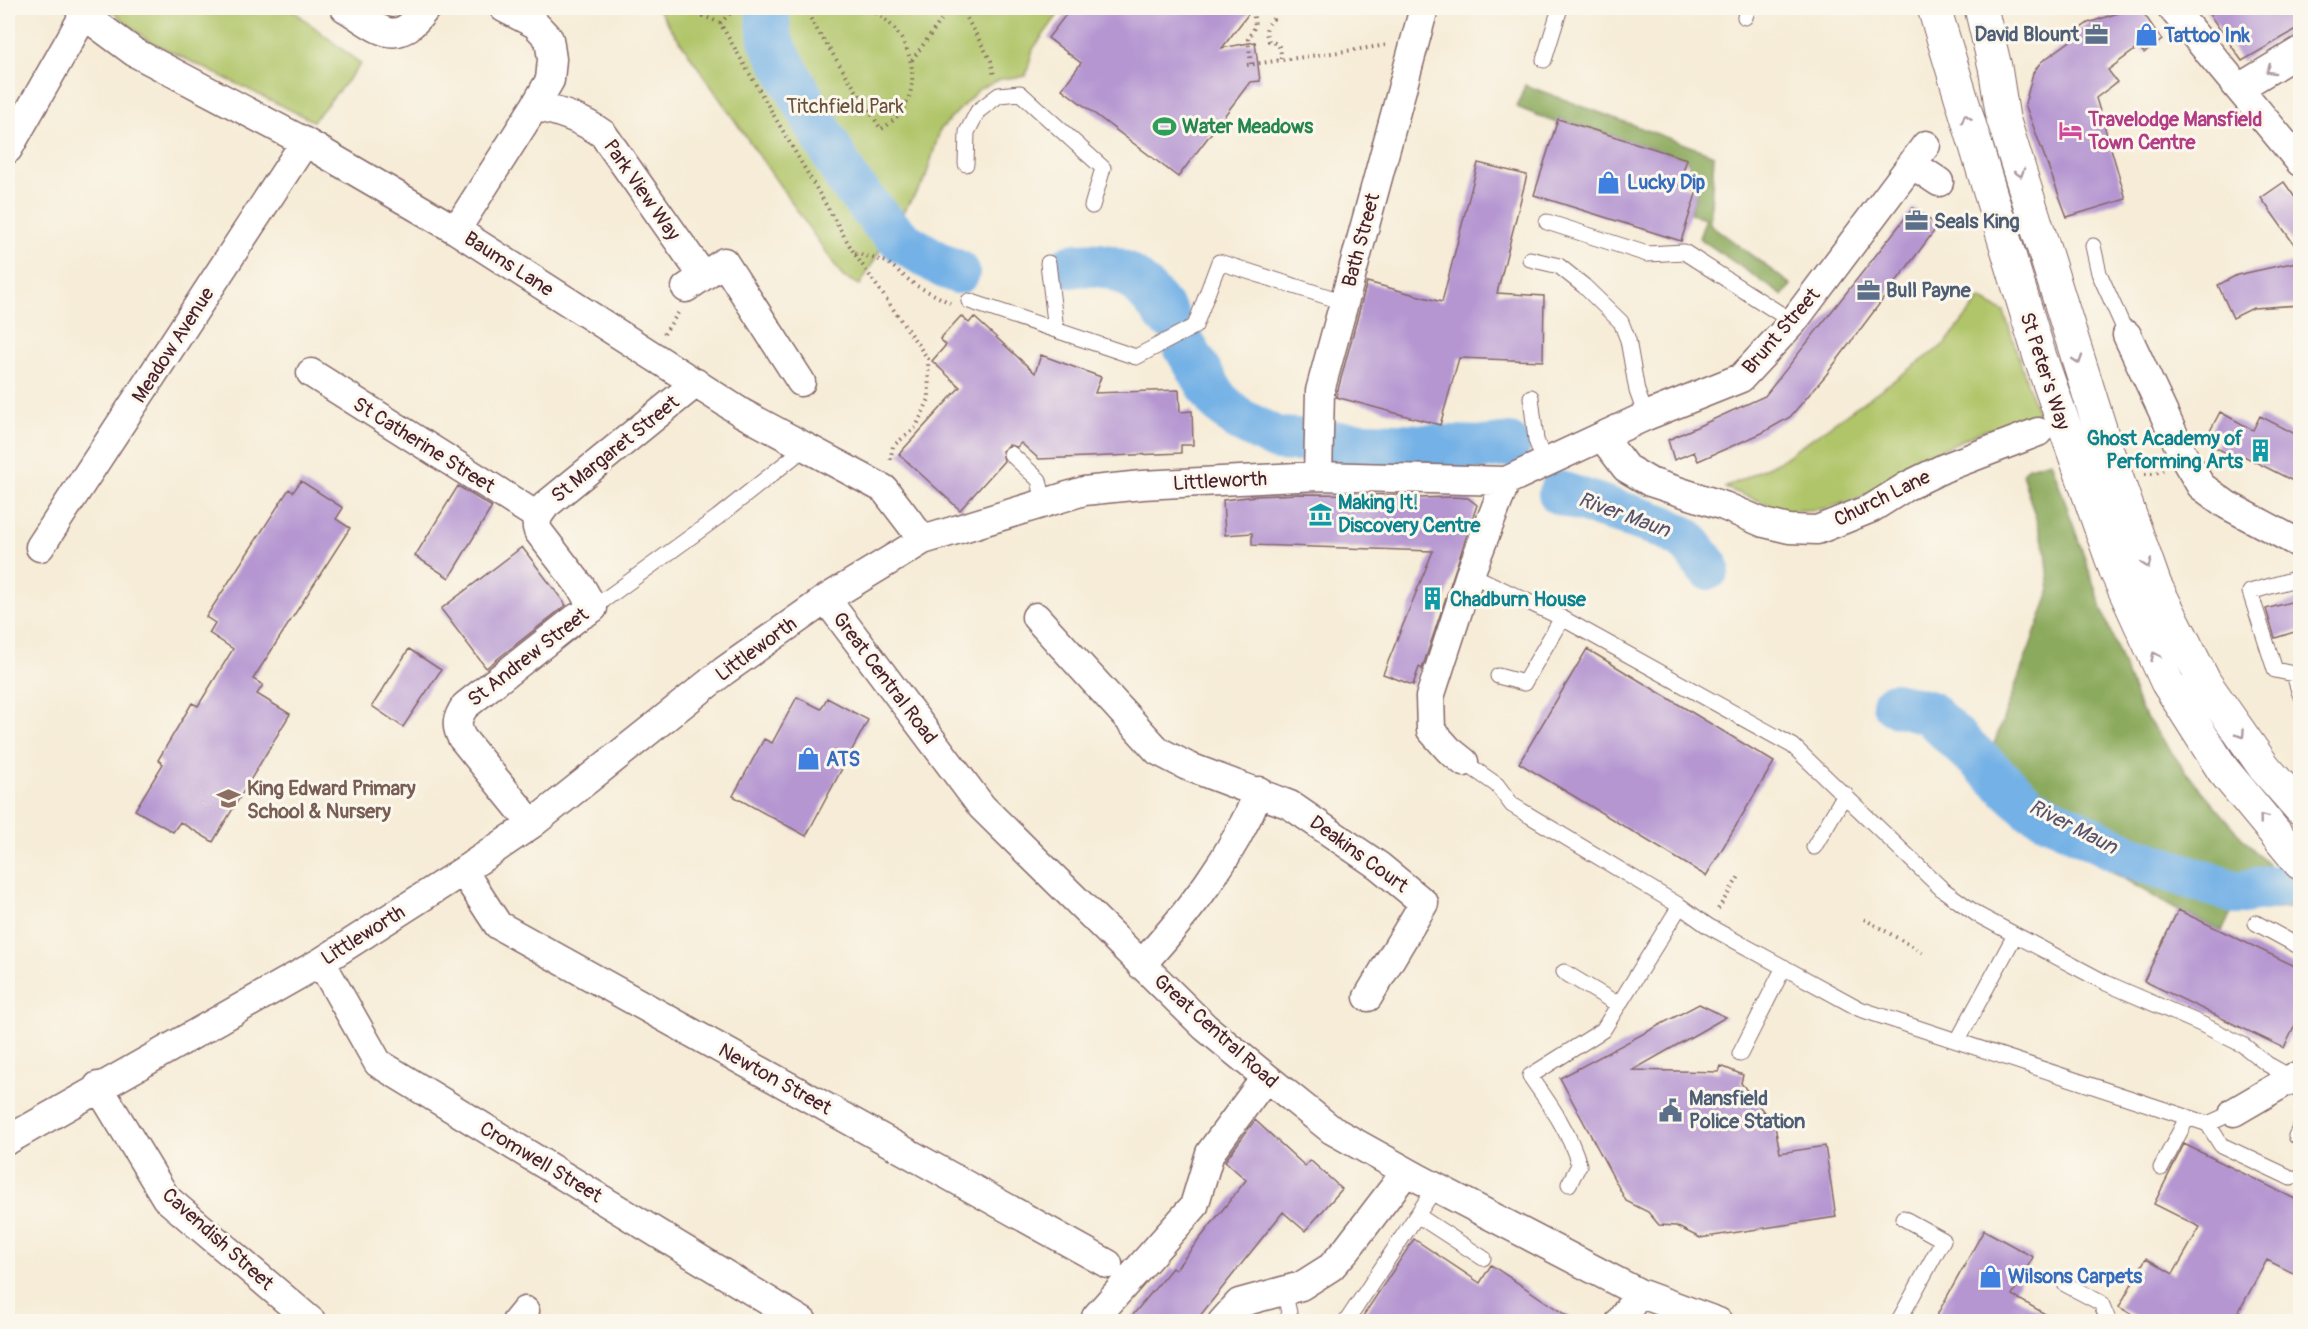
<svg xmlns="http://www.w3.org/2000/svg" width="2308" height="1329" viewBox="0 0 2308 1329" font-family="Pangolin,sans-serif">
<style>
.green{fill:#b0c569;stroke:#7d724a;stroke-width:1.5}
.forest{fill:#8caa5d;stroke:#6b6444;stroke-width:1.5}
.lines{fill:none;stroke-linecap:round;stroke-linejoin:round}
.river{stroke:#73b1e6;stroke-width:44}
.building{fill:#b596d1}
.lane-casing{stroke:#866767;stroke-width:17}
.street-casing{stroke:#866767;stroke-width:31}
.highway-casing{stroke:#866767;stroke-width:35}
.path{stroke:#866767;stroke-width:4;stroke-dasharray:1.5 4.5;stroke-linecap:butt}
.lane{stroke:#fff;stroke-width:15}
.street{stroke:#fff;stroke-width:28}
.highway{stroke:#fff;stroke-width:33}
.oneway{stroke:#ae9aa0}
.labels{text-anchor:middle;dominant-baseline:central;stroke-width:6;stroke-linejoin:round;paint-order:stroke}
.service-label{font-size:20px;font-weight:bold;fill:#4e5e75;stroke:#fbf7ec;text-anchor:start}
.shop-label{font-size:20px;font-weight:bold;fill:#366cbe;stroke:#fbf7ec;text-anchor:start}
.park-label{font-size:20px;fill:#69513e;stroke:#fbf7ec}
.hotel-label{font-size:20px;font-weight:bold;fill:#b23c85;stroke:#fbf7ec;text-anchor:start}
.leisure-label{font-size:20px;font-weight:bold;fill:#27864d;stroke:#fbf7ec;text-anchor:start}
.street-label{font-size:20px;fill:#4a1f2b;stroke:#fbf7ec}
.culture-label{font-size:20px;font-weight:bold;fill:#0d838f;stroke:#fbf7ec;text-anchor:start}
.education-label{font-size:20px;font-weight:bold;fill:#785e54;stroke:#fbf7ec;text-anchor:start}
.water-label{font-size:21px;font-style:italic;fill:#58526c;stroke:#fbf7ec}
</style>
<rect width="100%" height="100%" fill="#fbf7ec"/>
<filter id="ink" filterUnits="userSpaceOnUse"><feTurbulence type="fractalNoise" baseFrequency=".0167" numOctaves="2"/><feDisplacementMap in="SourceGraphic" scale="12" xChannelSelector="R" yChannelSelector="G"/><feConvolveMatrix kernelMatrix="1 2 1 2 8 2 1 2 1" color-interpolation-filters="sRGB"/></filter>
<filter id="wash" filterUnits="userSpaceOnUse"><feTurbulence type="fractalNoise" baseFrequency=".008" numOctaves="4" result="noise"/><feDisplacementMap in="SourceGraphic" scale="24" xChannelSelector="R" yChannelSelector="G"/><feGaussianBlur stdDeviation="1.35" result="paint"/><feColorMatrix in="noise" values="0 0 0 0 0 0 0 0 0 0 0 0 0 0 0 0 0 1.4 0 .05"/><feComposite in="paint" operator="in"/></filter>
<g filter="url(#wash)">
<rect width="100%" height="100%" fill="#f6ecd7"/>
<path class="green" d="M108,8h182l71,56 -48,57 -164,-80z
M657,8h406l-30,41 -7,27 -25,3 -22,10 -39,41 -15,50 -27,39 -38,66 -17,-8z
M1980,299l24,13 36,110 -56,8 -68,31 -56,37 -37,11 -37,2 -61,-23 56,-28 164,-116z"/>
<path class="forest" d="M1525,85l189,70 -4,69 81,61 -8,11 -84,-58 7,-20 -16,-4 7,-23 -10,-32 -128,-40 -2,4 -40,-16z
M2051,461l54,156 35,92 46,63 62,72 52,53v5l-12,6 -56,4 -10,19 -49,-23 -157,-94 -35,-35 69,-187 -4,-41 -24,-77 7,-7z"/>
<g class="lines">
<path class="river" d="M767,8l3,32 78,141 36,43 19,18 40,24 15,6
M1071,266c49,-8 69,15 97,51
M1185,347l32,53 21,19 39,20 21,1
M1340,443l143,5 26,-3
M1560,493l104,34 23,13 21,28
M1894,704l34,8 102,96 104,50 103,35 44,-7"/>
</g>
<g id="blocks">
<path class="building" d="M1071,8h182l-31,40 33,-6 5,39 -10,1 -72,95 -116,-88 19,-26 -33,-25z
M2133,8h7l22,32 -18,13 -5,-6 -31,23 9,12 -21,16 30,101 -59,18 -42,-113 8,-31 8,-11 35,-25 -2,-4 14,-10z
M2205,8h96v19l-59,34z
M1558,119l129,40 -8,26 18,6 -16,50 -147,-46z
M1478,163l49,12 -30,118 47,3 -1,65 -84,-3 -19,67 -104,-28 31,-115 75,20z
M2284,182l17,24v48l-40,-56z
M1913,208l25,18 -112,149 -36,42 -28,16 -64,28 -4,-9 -20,8 -6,-20 97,-44z
M2301,261v44l-48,3 -20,10 -15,-33 19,-10z
M961,316l8,7 5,-6 61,56 6,-18 60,22 -6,16 84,-3 1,22 12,-1 1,34h-12v8l-142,6 -18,-16 -4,4 -8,-2 -7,6 2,10 -44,49 -61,-56 61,-67 -28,-26 14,-16 -6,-6z
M2220,412l33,18 7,-14 41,21v48l-61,-31 -3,5 -22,-12 4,-8 -10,-6z
M301,481l42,27 -7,11 14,9 -97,151 10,6 -6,9 33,20 -77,128 -33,-20 -7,10 -38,-22 28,-46 -5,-4 34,-57 6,3 35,-57 -24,-16 6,-10 -9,-6 83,-128 4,3z
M458,486l34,21 -43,71 -34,-22z
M1298,494l121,1 -1,3 34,-1 16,1 9,7 -55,164 -3,-2 -6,18 -30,-11 50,-123 -181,-6v-12l-27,2 -2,-35 33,-4z
M522,547l44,58 -80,63 -45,-59z
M2301,599v31l-26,8 -9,-29z
M409,649l32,21 -38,57 -31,-21z
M1587,649l187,113 -68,114 -187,-113z
M797,697l24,12 6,-11 41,22 -62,116 -73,-40 31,-57 8,4z
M2178,910l123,59v44l-17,35 -140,-67z
M1699,1004l27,13 -93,53 86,2 2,-6 22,9 -2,8 34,43 5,27 45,-7 11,71 -136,21 -24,-12 -17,-1 -11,-13 -22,-11 -66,-123z
M1255,1120l50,46 5,-6 32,29 -37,42 -22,-19 -88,110h-68l45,-54 3,2 71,-90 -21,-19z
M2184,1144l117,58v75l-34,-17 -34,62h-88l-26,-15 27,-49 27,16 27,-47 -46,-23z
M1984,1230l49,27 -21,38 47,27h-126z
M1414,1239l66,44 11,-18 85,57h-217z"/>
</g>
</g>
<g filter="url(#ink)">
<use href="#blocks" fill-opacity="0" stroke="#866767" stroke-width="1.5"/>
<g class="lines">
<defs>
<path id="lane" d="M1745,17l3,-9
M1544,60l16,-52
M966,164l1,-32 11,-21 21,-16 21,-2 83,75 -11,38
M1547,222l100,32 37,-2 109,70
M2093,246l6,27 28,62
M1530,259l29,7 25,20 37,36 7,18 9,51 9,25
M1048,263l8,67
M969,301l167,56 59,-31 24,-64 125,40
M1531,397l5,43 9,24
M1011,454l28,26 5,23
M2300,569l-5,10 -45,13 25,78 19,4 6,20
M1470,574l92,44 231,128 149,143 36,26 128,68 95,41 42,21 24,19 25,14
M593,608l125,-91 88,-70
M1498,676l26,7 38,-65
M1464,762l33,23 15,20 168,101 28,20 152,83 348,115 26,-12
M1814,847l31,-53
M2256,923l44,24
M1564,972l55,33
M1958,1040l57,-105
M1740,1054l44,-87
M2208,1124l13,21 70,33
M2296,1136l4,-8
M2161,1168l26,-50
M1569,1184l10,-19c-9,-33 -30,-62 -49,-89l73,-46 77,-124
M1436,1187l-19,28 66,43
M2065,1284l36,19 8,19
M1284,1290l7,32
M1346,1322l71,-107
M1898,1322l45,-82 -40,-22"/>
<path id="street" d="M79,8l5,7 50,37 171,90 151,88 286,183 142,76 39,51
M345,8c37,22 50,42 81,0
M504,8l31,16 14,15 3,20 -2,21 -15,26c26,6 47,13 68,28l100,142
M2172,8l128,154
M2239,88l61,-37
M8,149l76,-134
M1912,164l27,18
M456,230l79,-124
M686,288l38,-26 77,120
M2127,335l59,126 15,25 26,19 73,39
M311,373l226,143
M1603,438l23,30 24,14 74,24 40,17 25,6 28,1 55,-22 35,-22 37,-18 94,-36
M1318,476l2,-85 104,-383
M40,547l265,-405
M826,599l156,208 223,220 61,50 66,53 88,49 219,114 79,29
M1036,617l122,134 29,15 103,39 89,61 45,37 -56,94
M1464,762l-15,-12 -18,-20 -1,-33 40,-123 36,-93
M532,824l-70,-86c-7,-13 -5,-20 3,-32l110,-87 18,-11 -12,-21 -43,-56c-4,-11 1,-17 8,-26l150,-122
M463,871l35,54 610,339
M321,962l57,101 425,259
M1141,965c48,-53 91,-107 118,-174
M98,1086l68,112 146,124
M2234,1112l58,-34 8,5
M8,1140l313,-178 142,-91 69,-47 192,-153 102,-72 97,-59 161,-49 58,-6 176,-9 188,5 140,-65 95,-38 52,-56 133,-177
M516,1322l9,-11
M1095,1322l1,-5 98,-111 16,-53 56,-76
M1222,1322l17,-19 62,-17 30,-19 16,-18 59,-77
M1620,1322l19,-29"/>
<path id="highway" d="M1934,8l106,349 76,214 51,111 56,88 77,93
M1981,8l14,59 8,51 104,333 48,134 50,98 59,84 36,41"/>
</defs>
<use href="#lane" class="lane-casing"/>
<use href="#street" class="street-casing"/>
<use href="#highway" class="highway-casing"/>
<path class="path" d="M693,8l8,7 19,8 134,230 74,106 1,40 -13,28 -23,19 -3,16
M805,8l9,17 67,104c52,-29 34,-102 -16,-121
M961,8l30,53 3,15
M1270,8l3,2v9c-7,7 -9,12 -4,22 12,3 12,8 12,19
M720,23l16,-15
M912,60l38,-52
M1251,64l-3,-25 7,-13 -2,-16 3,-2
M1247,65l141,-20
M855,253l32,9 28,23 35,18
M664,334l14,-21
M2145,474h9l9,-4
M1718,909l22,-34
M1864,919l62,35"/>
<use href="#lane" class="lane"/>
<use href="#street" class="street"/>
<use href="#highway" class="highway"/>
</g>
<defs><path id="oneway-chevron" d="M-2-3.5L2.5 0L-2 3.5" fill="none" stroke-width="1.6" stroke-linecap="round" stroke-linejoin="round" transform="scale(1.5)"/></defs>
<g class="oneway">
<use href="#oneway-chevron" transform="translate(2270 70) rotate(149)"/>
<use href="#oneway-chevron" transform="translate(1966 118) rotate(-107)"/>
<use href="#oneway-chevron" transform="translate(2020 173) rotate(73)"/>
<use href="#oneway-chevron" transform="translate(2078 360) rotate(72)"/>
<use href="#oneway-chevron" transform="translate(2147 564) rotate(70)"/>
<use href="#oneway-chevron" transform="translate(2155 656) rotate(-115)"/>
<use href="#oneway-chevron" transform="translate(2241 734) rotate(55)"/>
<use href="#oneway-chevron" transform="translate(2263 818) rotate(-129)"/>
</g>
</g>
<defs>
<symbol id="office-bare" viewBox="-9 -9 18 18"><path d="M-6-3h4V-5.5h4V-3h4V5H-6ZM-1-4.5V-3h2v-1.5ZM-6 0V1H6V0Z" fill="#5c6f8a" stroke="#fbf7ec" stroke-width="2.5" paint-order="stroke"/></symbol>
<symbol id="shop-bare" viewBox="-9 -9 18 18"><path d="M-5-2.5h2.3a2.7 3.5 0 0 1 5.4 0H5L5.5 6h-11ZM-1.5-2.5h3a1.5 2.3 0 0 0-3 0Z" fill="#3f7fe0" stroke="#fbf7ec" stroke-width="2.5" paint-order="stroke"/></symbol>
<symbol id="stadium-bare" viewBox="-9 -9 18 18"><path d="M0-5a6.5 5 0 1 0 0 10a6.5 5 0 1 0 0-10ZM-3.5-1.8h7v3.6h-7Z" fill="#2e9e5b" stroke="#fbf7ec" stroke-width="2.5" paint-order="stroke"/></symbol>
<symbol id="hotel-bare" viewBox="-9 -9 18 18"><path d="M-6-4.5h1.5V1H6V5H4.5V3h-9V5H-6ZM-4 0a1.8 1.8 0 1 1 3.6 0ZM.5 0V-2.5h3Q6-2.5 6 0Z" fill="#d1479c" stroke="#fbf7ec" stroke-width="2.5" paint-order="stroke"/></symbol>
<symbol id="building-bare" viewBox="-9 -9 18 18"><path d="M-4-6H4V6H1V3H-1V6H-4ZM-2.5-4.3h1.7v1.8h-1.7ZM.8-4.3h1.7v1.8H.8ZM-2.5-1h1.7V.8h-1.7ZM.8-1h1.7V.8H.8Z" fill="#0f9aa8" stroke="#fbf7ec" stroke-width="2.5" paint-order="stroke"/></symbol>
<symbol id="museum-bare" viewBox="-9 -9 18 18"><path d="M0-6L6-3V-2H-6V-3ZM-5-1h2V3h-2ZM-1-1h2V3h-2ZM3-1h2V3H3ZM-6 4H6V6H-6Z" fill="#0f9aa8" stroke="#fbf7ec" stroke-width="2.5" paint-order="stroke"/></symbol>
<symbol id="school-bare" viewBox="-9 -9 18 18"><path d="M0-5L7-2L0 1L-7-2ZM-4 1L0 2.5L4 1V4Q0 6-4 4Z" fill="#8d6e63" stroke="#fbf7ec" stroke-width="2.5" paint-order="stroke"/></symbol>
<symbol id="civic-bare" viewBox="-9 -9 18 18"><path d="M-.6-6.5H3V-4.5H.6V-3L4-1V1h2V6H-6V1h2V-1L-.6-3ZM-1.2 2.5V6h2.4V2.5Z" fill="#5c6f8a" stroke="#fbf7ec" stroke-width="2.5" paint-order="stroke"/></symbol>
</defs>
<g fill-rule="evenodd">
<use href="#office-bare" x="2080" y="18" width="33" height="33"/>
<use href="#shop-bare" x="2130" y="18" width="33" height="33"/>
<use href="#stadium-bare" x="1148" y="110" width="33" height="33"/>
<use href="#hotel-bare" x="2054" y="114" width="33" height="33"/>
<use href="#shop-bare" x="1592" y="166" width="33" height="33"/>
<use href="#office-bare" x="1900" y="204" width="33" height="33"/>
<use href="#office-bare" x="1852" y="274" width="33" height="33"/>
<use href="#building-bare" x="2244" y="434" width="33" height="33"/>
<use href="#museum-bare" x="1304" y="498" width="33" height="33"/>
<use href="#building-bare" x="1416" y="582" width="33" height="33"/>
<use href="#shop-bare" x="792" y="742" width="33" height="33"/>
<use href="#school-bare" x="212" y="782" width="33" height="33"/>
<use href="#civic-bare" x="1654" y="1094" width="33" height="33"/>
<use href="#shop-bare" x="1974" y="1260" width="33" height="33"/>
</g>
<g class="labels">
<g class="service-label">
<text x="2079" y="34" text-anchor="end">David Blount</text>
<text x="1934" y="221">Seals King</text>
<text x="1886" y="290">Bull Payne</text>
<text x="1689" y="1098">Mansfield<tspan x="1689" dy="23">Police Station</tspan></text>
</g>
<g class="shop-label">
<text x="2164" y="35">Tattoo Ink</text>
<text x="1627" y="182">Lucky Dip</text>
<text x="826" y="759">ATS</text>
<text x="2008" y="1276">Wilsons Carpets</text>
</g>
<g class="park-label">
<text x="845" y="106">Titchfield Park</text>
</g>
<g class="hotel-label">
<text x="2088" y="119">Travelodge Mansfield<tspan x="2088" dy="23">Town Centre</tspan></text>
</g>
<g class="leisure-label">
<text x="1182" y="126">Water Meadows</text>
</g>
<g class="street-label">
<text transform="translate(642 190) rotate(55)">Park View Way</text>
<text transform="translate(1361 240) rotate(-75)">Bath Street</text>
<text transform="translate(509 264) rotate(33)">Baums Lane</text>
<text transform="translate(1781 331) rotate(-49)">Brunt Street</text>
<text transform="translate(173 345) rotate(-57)">Meadow Avenue</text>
<text transform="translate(2045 371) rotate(72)">St Peter's Way</text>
<text transform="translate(424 445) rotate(32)">St Catherine Street</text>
<text transform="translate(615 449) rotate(-39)">St Margaret Street</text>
<text transform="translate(1220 481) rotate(-3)">Littleworth</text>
<text transform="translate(1882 498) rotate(-26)">Church Lane</text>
<text transform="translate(756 649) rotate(-36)">Littleworth</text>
<text transform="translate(528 657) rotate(-38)">St Andrew Street</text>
<text transform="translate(885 678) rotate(53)">Great Central Road</text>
<text transform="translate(1359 854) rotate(36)">Deakins Court</text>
<text transform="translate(363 935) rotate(-32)">Littleworth</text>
<text transform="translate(1216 1031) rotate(42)">Great Central Road</text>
<text transform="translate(775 1079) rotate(29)">Newton Street</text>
<text transform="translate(541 1162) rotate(31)">Cromwell Street</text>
<text transform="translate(218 1239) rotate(42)">Cavendish Street</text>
</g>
<g class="culture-label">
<text x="2243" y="438" text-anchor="end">Ghost Academy of<tspan x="2243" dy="23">Performing Arts</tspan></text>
<text x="1338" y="502">Making It!<tspan x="1338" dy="23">Discovery Centre</tspan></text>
<text x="1450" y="599">Chadburn House</text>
</g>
<g class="education-label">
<text x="247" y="788">King Edward Primary<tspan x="247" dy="23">School &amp; Nursery</tspan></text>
</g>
<g class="water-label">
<text transform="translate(1624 515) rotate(20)">River Maun</text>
<text transform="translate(2073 827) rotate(27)">River Maun</text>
</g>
</g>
<rect width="2308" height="1329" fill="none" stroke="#fbf7ec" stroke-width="30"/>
</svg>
